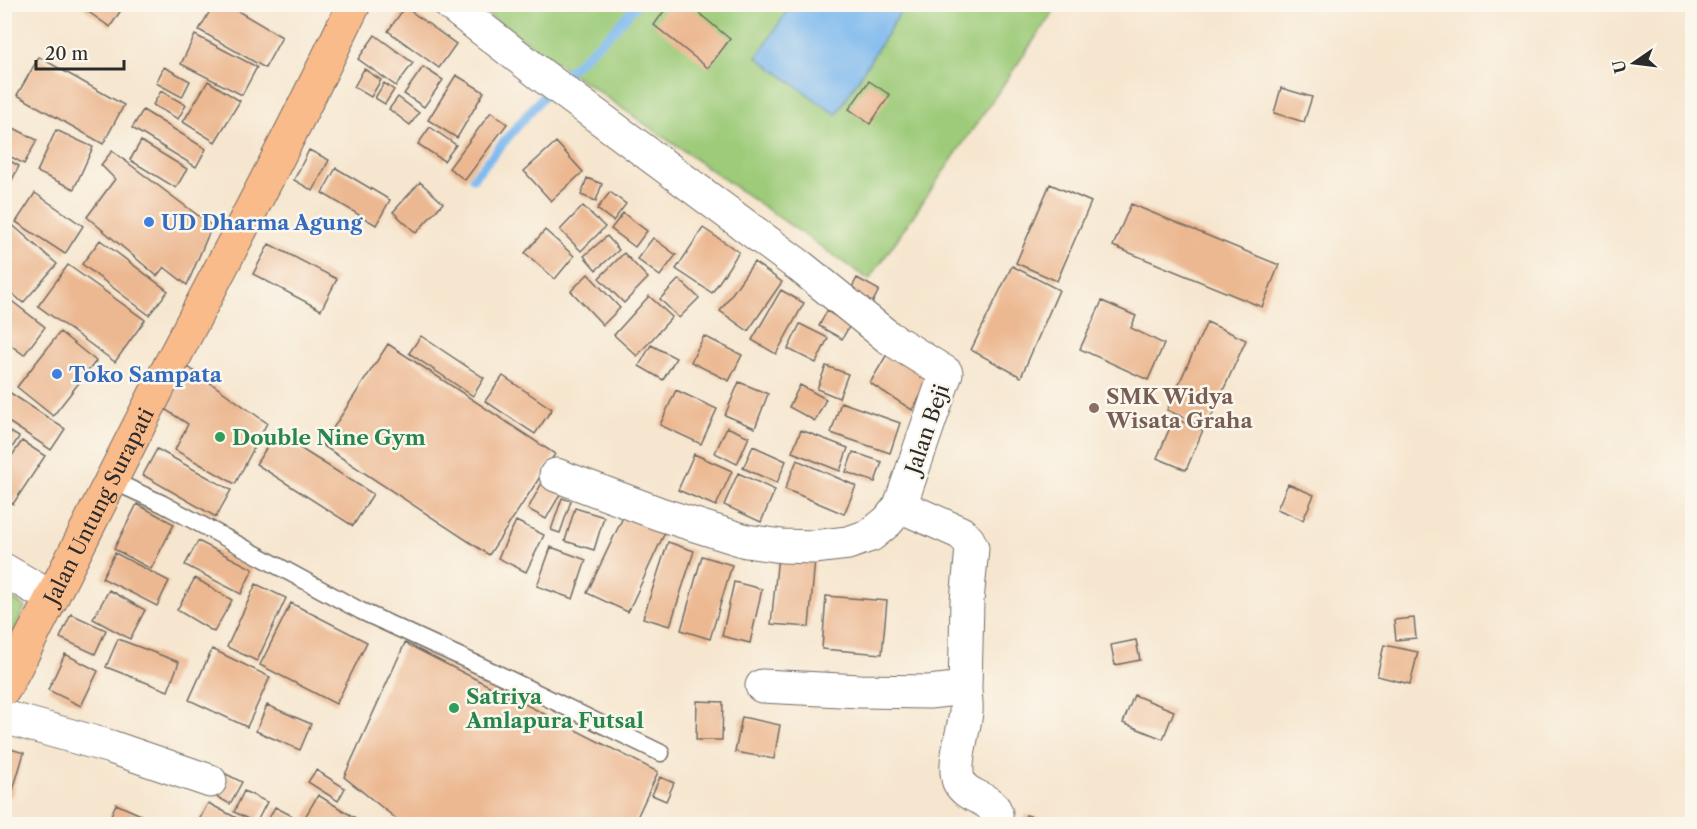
<svg xmlns="http://www.w3.org/2000/svg" width="1697" height="829" viewBox="0 0 1697 829" font-family="'Libre Caslon Text',serif">
<style>
.green{fill:#9dcb79;stroke:#647b52;stroke-width:1.5}
.water{fill:#7bb8ee;stroke:#53728c;stroke-width:1.5}
.lines{fill:none;stroke-linecap:round;stroke-linejoin:round}
.stream{stroke:#7bb8ee;stroke-width:9}
.building{fill:#ecb891}
.service-casing{stroke:#726c64;stroke-width:19}
.minor-casing{stroke:#726c64;stroke-width:35}
.trunk-casing{stroke:#726c64;stroke-width:35}
.service{stroke:#fff;stroke-width:16}
.minor{stroke:#fff;stroke-width:33}
.trunk{stroke:#fabb8b;stroke-width:33}
.shop-dot{fill:#3f7fe0;stroke:#fbf7ec;stroke-width:2}
.education-dot{fill:#8d6e63;stroke:#fbf7ec;stroke-width:2}
.leisure-dot{fill:#2e9e5b;stroke:#fbf7ec;stroke-width:2}
.labels{text-anchor:middle;dominant-baseline:central;stroke-width:5;stroke-linejoin:round;paint-order:stroke}
.shop-label{font-size:21px;font-weight:bold;fill:#366cbe;stroke:#fbf7ec;text-anchor:start}
.education-label{font-size:21px;font-weight:bold;fill:#785e54;stroke:#fbf7ec;text-anchor:start}
.street-label{font-size:21px;fill:#2b2b2b;stroke:#fbf7ec}
.leisure-label{font-size:21px;font-weight:bold;fill:#27864d;stroke:#fbf7ec;text-anchor:start}
</style>
<rect width="100%" height="100%" fill="#fbf7ec"/>
<filter id="ink" filterUnits="userSpaceOnUse"><feTurbulence type="fractalNoise" baseFrequency=".0167" numOctaves="2"/><feDisplacementMap in="SourceGraphic" scale="12" xChannelSelector="R" yChannelSelector="G"/><feConvolveMatrix kernelMatrix="1 2 1 2 8 2 1 2 1" color-interpolation-filters="sRGB"/></filter>
<filter id="wash" filterUnits="userSpaceOnUse"><feTurbulence type="fractalNoise" baseFrequency=".008" numOctaves="4" result="noise"/><feDisplacementMap in="SourceGraphic" scale="24" xChannelSelector="R" yChannelSelector="G"/><feGaussianBlur stdDeviation="1.35" result="paint"/><feColorMatrix in="noise" values="0 0 0 0 0 0 0 0 0 0 0 0 0 0 0 0 0 1.4 0 .05"/><feComposite in="paint" operator="in"/></filter>
<g filter="url(#wash)">
<rect width="100%" height="100%" fill="#f6e6cf"/>
<path class="green" d="M474,5h584l-189,275z
M5,593l20,14 -20,43z"/>
<path class="water" d="M791,5h114l-69,110 -79,-58z"/>
<g class="lines">
<path class="stream" d="M473,178l78,-91 65,-59 21,-24"/>
</g>
<g id="blocks">
<path class="building" d="M86,4h39l-15,23 -27,-19z
M214,4h12l56,33 -17,31 -66,-38z
M669,4h19l42,35 -22,29 -54,-43z
M405,7l51,37 -17,24 -51,-37z
M195,35l62,32 -15,28 -61,-31z
M375,35l38,28 -17,23 -38,-27z
M39,57l85,48 -21,39 -86,-49z
M164,67l26,14 -8,16 -26,-14z
M423,67l20,13 -19,27 -20,-13z
M364,69l17,11 -10,17 -17,-10z
M456,75l28,17 -27,46 -29,-18z
M208,81l32,20 -25,41 -32,-20z
M869,81l21,14 -20,29 -21,-15z
M384,83l10,7 -9,14 -10,-6z
M1281,88l31,9 -8,25 -30,-9z
M161,91l25,14 -8,14 -25,-14z
M398,97l21,16 -9,12 -21,-16z
M143,110l63,39 -10,18 -64,-39z
M491,112l16,12 -42,56 -16,-12z
M4,123l33,17 -13,24 -20,-11z
M430,127l26,18 -12,16 -26,-17z
M56,130l37,17 -19,42 -37,-17z
M141,141l46,28 -11,19 -46,-28z
M556,142l27,30 -32,29 -27,-30z
M309,150l20,10 -16,31 -19,-11z
M112,151l100,75 -25,59 -23,-18 -7,9 -70,-59 28,-38 -14,-14z
M5,158l14,8 -9,18 -5,-3z
M336,168l54,32 -14,25 -54,-32z
M587,178l15,6 -6,17 -15,-6z
M420,182l23,21 -27,30 -23,-21z
M1050,184l41,18 -34,79 -41,-18z
M610,192l16,12 -13,17 -16,-12z
M35,193l48,33 -18,28 -49,-32z
M1131,204l148,61 -17,42 -149,-61z
M583,206l22,21 -24,24 -21,-21z
M623,213l24,18 -12,16 -24,-18z
M8,221l49,43 -34,39 -19,-17v-61z
M703,228l36,24 -27,41 -36,-24z
M545,230l29,26 -19,23 -30,-26z
M607,236l12,14 -23,20 -12,-14z
M653,238l23,17 -16,21 -23,-17z
M100,240l68,51 -19,24 -67,-51z
M269,244l68,35 -16,31 -68,-36z
M624,253l24,25 -24,25 -25,-25z
M754,262l28,20 -34,49 -28,-20z
M68,265l77,55 -30,42 -77,-56z
M1012,266l47,24 -38,87 -50,-27z
M588,274l32,34 -17,17 -32,-34z
M857,278l22,12 -8,15 -22,-12z
M679,279l20,19 -20,20 -19,-19z
M781,290l23,13 -28,51 -24,-14z
M4,295l41,32 -21,28 -20,-15z
M649,296l23,21 -35,39 -23,-21z
M1102,301l34,15 -5,12 33,16 -16,36 -68,-31z
M827,311l23,14 -8,14 -23,-13z
M1207,322l39,18 -40,88 -39,-18z
M800,324l28,14 -12,25 -28,-14z
M60,332l36,29 -43,55 -36,-29z
M421,336l63,42 -11,18 -64,-43z
M704,336l38,19 -13,26 -38,-19z
M388,344l167,110 -66,101 -167,-110z
M651,345l25,13 -13,22 -24,-14z
M890,349l43,26 -21,35 -42,-27z
M826,366l22,8 -9,24 -22,-9z
M188,367l79,56 -32,61 -60,-34 13,-26 -25,-16z
M503,376l49,33 -17,25 -50,-33z
M739,382l29,12 -13,34 -30,-13z
M800,385l26,14 -11,22 -26,-14z
M6,390l59,39 -14,21 -47,-31v-27z
M676,390l41,19 -16,35 -41,-19z
M841,402l59,21 -10,30 -59,-20z
M1174,418l29,12 -17,40 -29,-12z
M727,427l22,10 -12,27 -22,-11z
M4,428l15,9 -15,23z
M801,430l47,18 -8,23 -48,-19z
M276,433l97,61 -20,32 -97,-62z
M22,441l23,15 -32,48 -9,-6v-31z
M753,446l33,15 -9,22 -34,-15z
M157,449l74,41 -15,27 -73,-42z
M853,452l29,10 -7,20 -29,-10z
M694,454l38,17 -16,35 -38,-16z
M797,460l59,26 -12,28 -59,-25z
M738,473l37,17 -14,32 -37,-17z
M544,479l19,10 -17,30 -18,-10z
M1288,484l26,11 -11,25 -26,-11z
M562,498l9,3 -11,32 -9,-3z
M137,504l37,20 -23,45 -37,-20z
M575,508l29,9 -10,33 -29,-9z
M626,511l40,19 -38,82 -41,-19z
M516,521l28,14 -18,37 -28,-14z
M198,541l55,28 -12,25 -56,-29z
M668,542l26,9 -24,75 -27,-8z
M551,547l35,13 -13,39 -36,-13z
M115,553l54,28 -12,25 -55,-28z
M702,556l30,9 -22,74 -29,-9z
M778,556l37,4 -6,67 -38,-3z
M195,578l37,22 -18,32 -37,-22z
M734,582l28,7 -12,54 -28,-7z
M256,584l30,14 -29,63 -30,-14z
M109,590l36,20 -15,29 -37,-20z
M826,596l61,5 -5,53 -60,-5z
M291,603l76,39 -31,62 -76,-39z
M71,614l35,16 -11,24 -35,-16z
M1414,618l2,20 -20,2 -2,-20z
M118,639l61,23 -11,29 -62,-24z
M1136,640l4,20 -25,5 -4,-20z
M405,643l253,129 -24,52h-231l-59,-47z
M1384,645l34,7 -8,32 -33,-8z
M212,649l58,28 -23,50 -58,-27z
M65,654l33,17 -17,35 -33,-16z
M1134,695l40,16 -11,28 -40,-16z
M697,701l26,1 -1,38h-26z
M267,705l44,19 -11,26 -44,-19z
M742,717l38,8 -6,34 -39,-7z
M4,747l20,6 -13,44 -7,-2z
M216,769l26,13 -12,22 -25,-14z
M316,770l29,18 -7,13 -30,-19z
M660,777l14,6 -8,18 -14,-6z
M244,791l23,11 -11,21 -22,-11z
M318,795l44,27 -1,2h-44l-12,-7z
M208,803l40,21h-51z
M116,804l34,15 -2,5h-41z
M275,807l33,17h-42z
M1026,815l38,9h-40z"/>
</g>
</g>
<g filter="url(#ink)">
<use href="#blocks" fill-opacity="0" stroke="#726c64" stroke-width="1.5"/>
<g class="lines">
<defs>
<path id="service" d="M111,480l52,24 198,107 137,63 163,79"/>
<path id="minor" d="M450,4l93,72 258,191 87,70 58,36 -46,133 -12,15 -17,14 -23,8 -34,4 -32,-1 -36,-5 -86,-27 -104,-39
M4,570l48,28
M762,686l98,5 69,1 36,-4 2,-87 5,-53 -4,-8 -7,-7 -61,-27
M965,688c0,8 2,16 1,24 -2,19 -14,53 -7,70 9,19 44,15 36,42
M4,717l107,30 99,34"/>
<g id="trunk">
<path id="s1" d="M4,689c57,-106 109,-214 164,-320 63,-121 127,-241 186,-365"/>
</g>
</defs>
<use href="#service" class="service-casing"/>
<use href="#minor" class="minor-casing"/>
<use href="#trunk" class="trunk-casing"/>
<use href="#service" class="service"/>
<use href="#minor" class="minor"/>
<use href="#trunk" class="trunk"/>
</g>
</g>
<g class="shop-dot">
<circle cx="149" cy="222" r="6"/>
<circle cx="57" cy="374" r="6"/>
</g>
<circle class="education-dot" cx="1094" cy="408" r="6"/>
<g class="leisure-dot">
<circle cx="220" cy="437" r="6"/>
<circle cx="454" cy="708" r="6"/>
</g>
<g class="labels">
<g class="shop-label">
<text x="161" y="222">UD Dharma Agung</text>
<text x="69" y="374">Toko Sampata</text>
</g>
<g class="education-label">
<text x="1106" y="396">SMK Widya<tspan x="1106" dy="24">Wisata Graha</tspan></text>
</g>
<g class="street-label">
<text transform="translate(927 429) rotate(-71)">Jalan Beji</text>
<text stroke="none"><textPath href="#s1" startOffset="206">Jalan Untung Surapati</textPath></text>
</g>
<g class="leisure-label">
<text x="232" y="437">Double Nine Gym</text>
<text x="466" y="696">Satriya<tspan x="466" dy="24">Amlapura Futsal</tspan></text>
</g>
</g>
<rect width="1697" height="829" fill="none" stroke="#fbf7ec" stroke-width="24"/>
<g transform="translate(1634 63) rotate(256)" stroke="#fbf7ec" stroke-width="4.5" paint-order="stroke">
<path d="M0-4.5L10 22L0 15L-10 22Z" fill="#2b2b2b"/>
<text y="-9" font-size="16" font-weight="bold" text-anchor="middle" fill="#2b2b2b">U</text>
</g>
<path d="M36 60v9h88v-9" fill="none" stroke="#2b2b2b" stroke-width="3"/>
<text x="45" y="60" font-size="18" fill="#2b2b2b" stroke="#fbf7ec" stroke-width="4.5" paint-order="stroke">20 m</text>
</svg>
